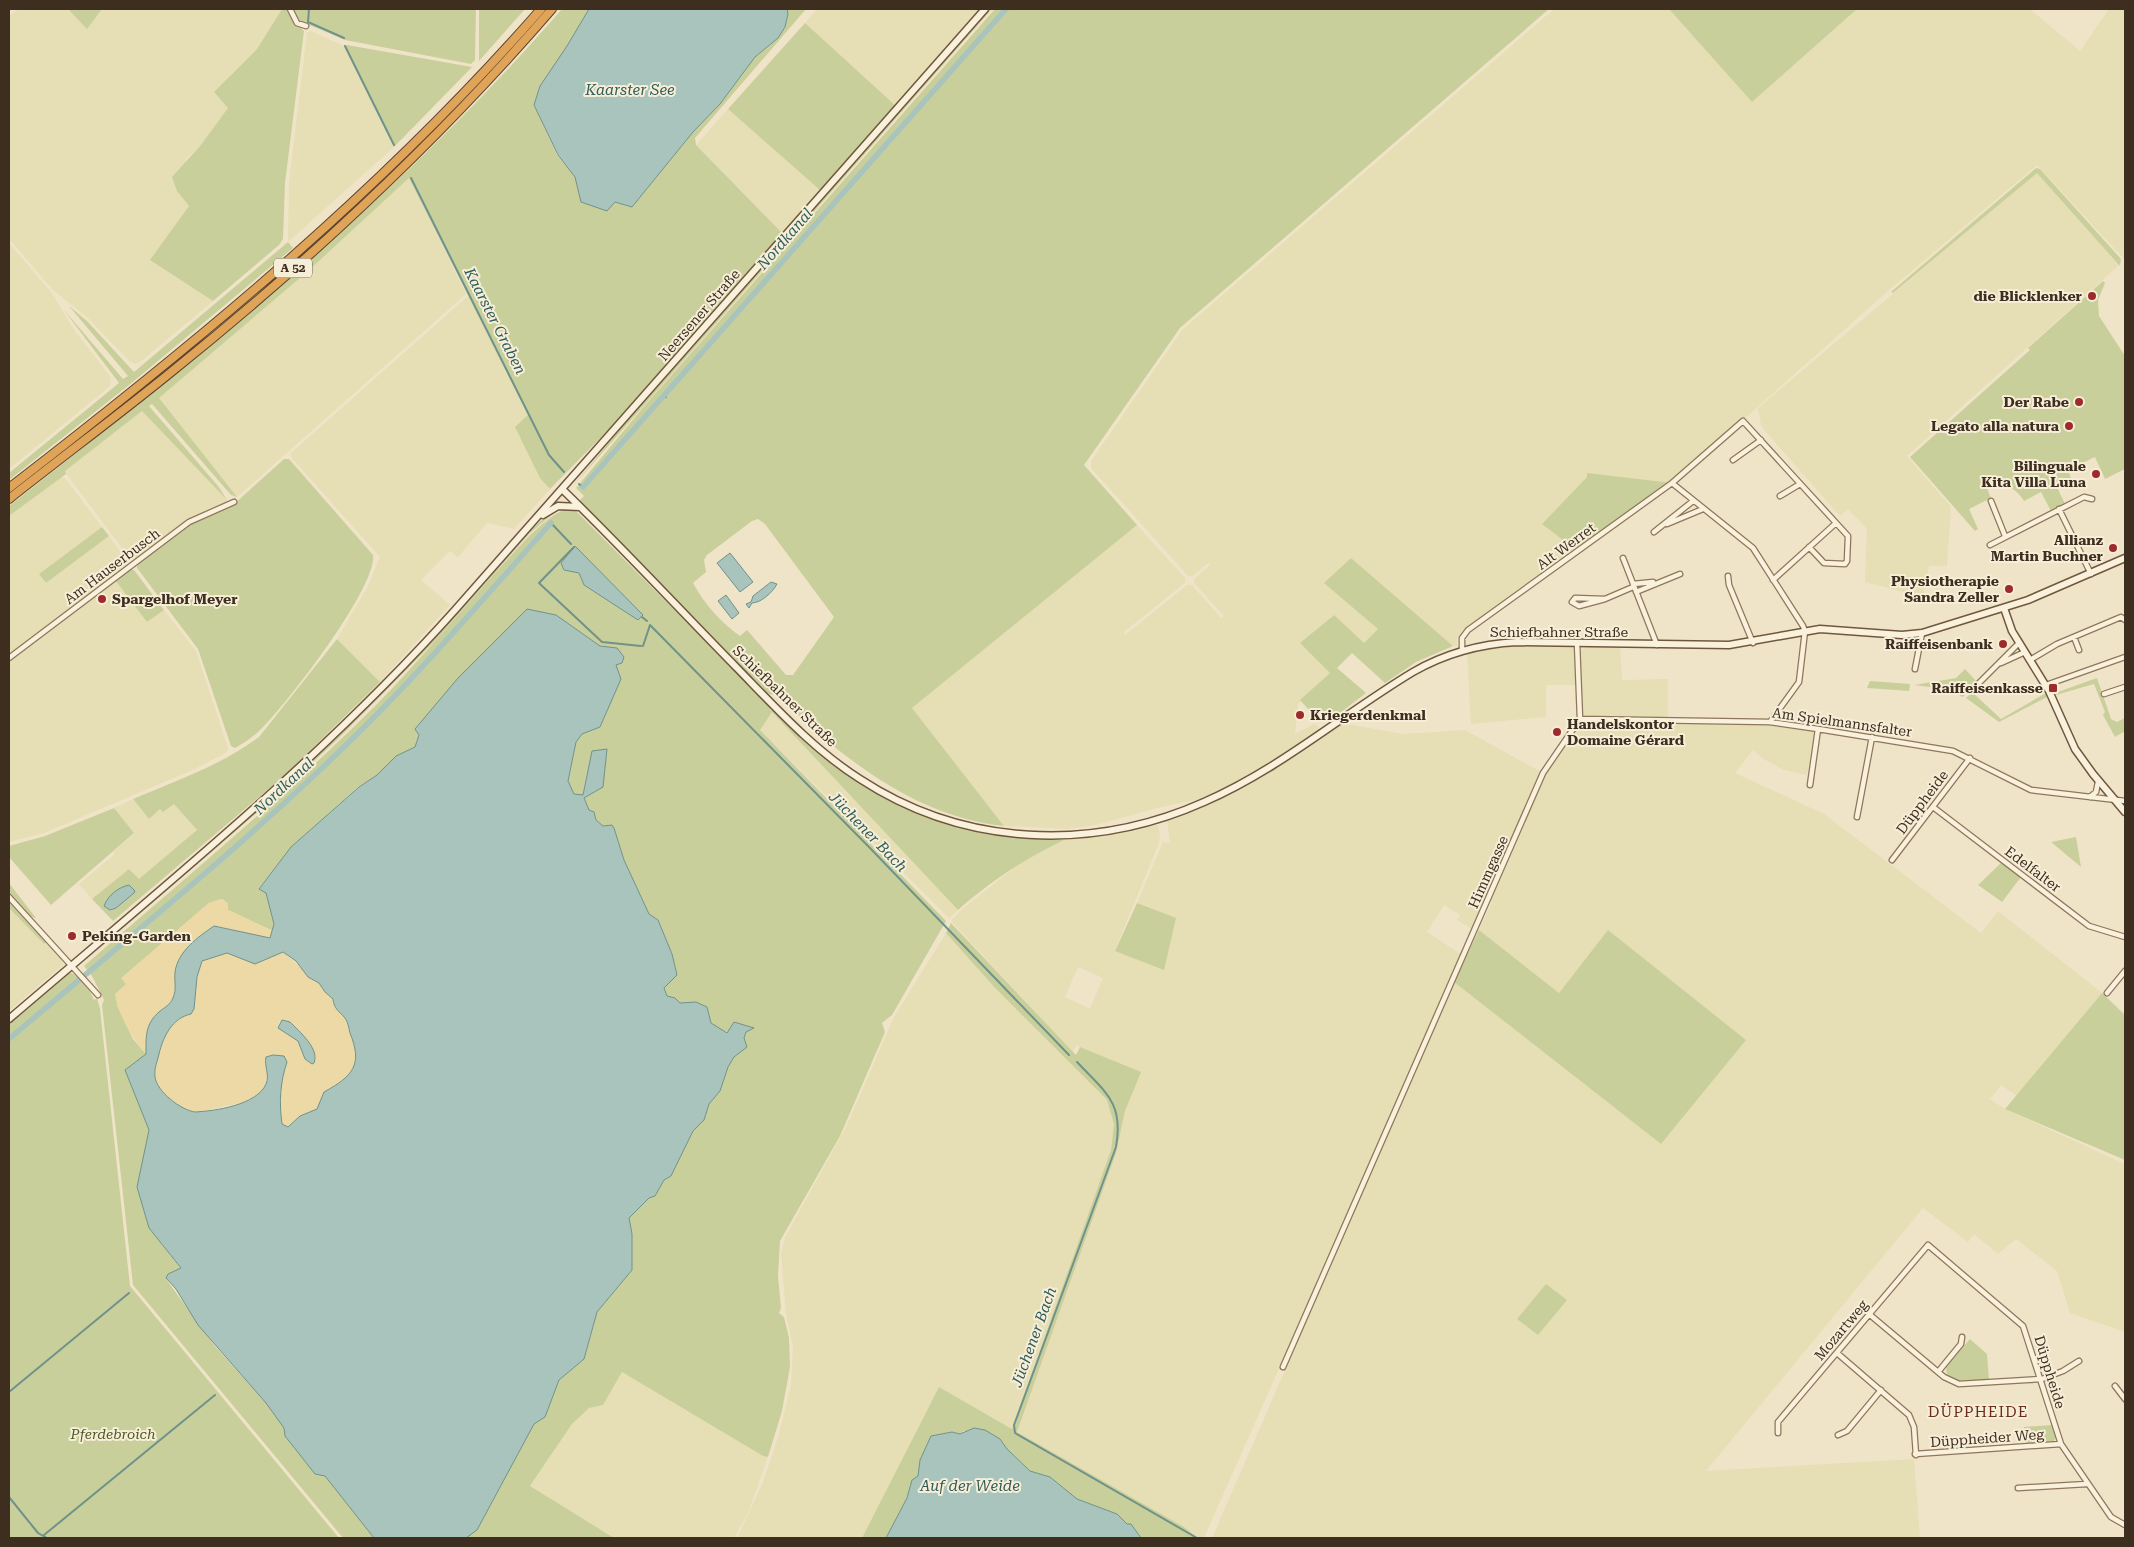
<svg xmlns="http://www.w3.org/2000/svg" width="2134" height="1547" viewBox="0 0 2134 1547" font-family="'Roboto Serif',serif">
<style>
.farmland{fill:#e6deb5;fill-rule:evenodd}
.green{fill:#c9cf9b;fill-rule:evenodd}
.sand{fill:#ecd9a5;fill-rule:evenodd}
.water{fill:#a9c4bc;stroke:#6f938a;fill-rule:evenodd}
.lines{fill:none;stroke-linecap:round;stroke-linejoin:round}
.stream{stroke:#6f938a;stroke-width:2}
.canal{stroke:#a9c4bc;stroke-width:5.5}
.street-casing{stroke:#8d765c;stroke-width:7}
.secondary-casing{stroke:#6f573f;stroke-width:9}
.highway-casing{stroke:#5b4430;stroke-width:10}
.street{stroke:#faf1dc;stroke-width:4.5}
.secondary{stroke:#faf1dc;stroke-width:6}
.highway{stroke:#e0a458;stroke-width:8}
.poi-dot{fill:#9e2a2b;stroke:#f7eed8;stroke-width:2}
.labels{text-anchor:middle;dominant-baseline:central;stroke-width:4;stroke-linejoin:round;paint-order:stroke}
.shield{fill:#f7eed8;stroke:#756857;stroke-width:1}
.shield-label{font-size:12px;font-weight:bold;fill:#3d2e20}
.poi-label{font-size:14px;font-weight:bold;fill:#3d2e20;stroke:#f7eed8;text-anchor:end}
.street-label{font-size:14px;fill:#3d2e20;stroke:#f7eed8}
.park-label{font-size:14px;font-style:italic;fill:#4d5a26;stroke:#f7eed8}
.water-label{font-size:15px;font-style:italic;fill:#2f5d5a;stroke:#f7eed8}
.neighbourhood-label{font-size:15px;letter-spacing:1px;fill:#6b2e1e;stroke:#f7eed8}
</style>
<rect width="100%" height="100%" fill="#f0e4c8"/>
<path class="farmland" d="M17,9h51l19,19 15,-19h180l-25,40 -26,25 -3,34 -28,38 -14,13 -9,32 12,15 -38,54 62,41 -73,61 -5,2 -6,-3 -40,-42 -36,-29 -44,-51v-223l9,-6z
M817,9h164l-85,97 -91,-83z
M1554,9h115l83,93 105,-93h173l50,42 29,-42h16v251l-88,-95 -148,125 -217,193 -85,-6 -45,47 35,27 -34,26 -80,53 -6,8v8h-4l-102,-88 -26,25 54,46 -15,14 -31,-28 -32,28 29,30 -32,31 -3,30 20,-10 11,10 15,-11 62,11 62,-4 78,43 36,-51 188,3 47,7 -7,43 -23,-5 -22,-12 -9,-8 -18,23 89,41 157,119 17,-22 104,82 -85,103 -16,-11 -11,14 15,10 120,55v168l-55,-19 -13,-42 -41,-32 -18,15 -24,-20 -6,8 -45,-34 -217,263 208,-12 6,79h-708l242,-556 207,162 85,-104 -138,-109 -49,62 -80,-63 13,-28 -5,-3 -14,31 -16,-10 3,-5 -16,-10 -17,27 35,23 -258,583h-6l-14,-11 -167,-95 99,-279 9,-42 15,-38 -64,-28 -3,7 -122,-131 9,-10 66,-53 38,-18 32,-3 61,-12 3,8 -1,10 -44,107 60,-32 -38,-15 26,-61 7,1 -3,-22 72,-30 -82,17 -61,17 -29,4 -63,-3 -92,-118 225,-183 48,53v5l-61,49 1,3 62,-50h5l29,33 3,-2 -30,-33 1,-5 15,-13 -2,-2 -15,13h-5l-97,-108v-7l91,-131zM1078,967l25,11 -13,31 -25,-12z
M311,31l33,15 50,101 -106,95 1,-59 18,-151z
M728,109l93,82 -38,43 -87,-89z
M2037,172l81,90v4l-211,190 44,51 -4,59h-18l-6,31 -58,-15 2,-53 -19,-20 -8,7 -75,-85 -4,-6 -3,-17z
M409,178l57,116 -229,203 -79,-99 149,-126z
M9,243l42,49 24,39 35,45 1,6 -2,5 -100,82z
M468,296l60,119 12,63 10,11 -36,40 -27,-6 -29,34 -8,-6 -29,29 29,25 -70,77 -43,-43 30,-51 13,-31 -89,-100v-4z
M142,411l85,89 -2,5 -90,56 -4,-1 -67,-89z
M61,477l4,1 37,49 -63,47 7,9 63,-47 19,26v4l-119,89v-139z
M115,580l32,42 17,-12 32,41 32,97 -1,4 -32,17 -151,64 -35,9v-181z
M1541,646l33,1 2,38h-30v32l-75,7 -4,-71 40,-6z
M1586,647l34,1 2,32 46,-1v40l-79,-1 -6,-3 -4,-59 2,-6z
M772,711l186,199 -9,8 -189,-188z
M133,799l16,20 11,-10 14,-5 23,26 -58,50 -10,-11 -37,30 -13,-15 36,-30 -2,-2 21,-18 -20,-26z
M9,908l35,36 3,-2 13,13 3,10 -54,46z
M946,933l50,56 111,111 7,24 -3,26 -99,279 -73,-42 -77,151h-125l26,-56 15,-45 13,-52 2,-37 -7,-34 -5,-61 4,-16 61,-110 48,-110z
M622,1372l141,84 5,1 -20,56 -14,25h-120l-84,-51 42,-63 17,-17 14,-2z"/>
<path class="green" d="M68,9h34l-15,20z
M282,9h6l2,8 14,14 -19,152 -2,56 -4,6 -66,56 -63,-41 39,-54 -12,-15 -5,-14 28,-31 28,-38 -14,-16 43,-43z
M293,9h183l-1,51 -4,4 -126,-24 -47,-20z
M479,9h46l-46,52z
M562,9h27l-21,37 -28,41 -6,18 23,50 18,22 6,24 34,1 17,5 61,-75 27,-28 35,-47 23,-19 7,-11 3,-13 -1,-5h19l-111,129 1,7 87,89 -164,185 -69,70 -10,-11 -25,-51 13,-12 -119,-237 -102,94 -148,126 78,99 -6,-2 -79,-91 -3,2 69,80 9,14 -85,-89 -77,60 1,3 -57,42v-10c198,-155 387,-306 553,-497z
M989,9h3l-418,476 69,-84z
M995,9h554l-369,319 -96,137 53,60 -225,183 92,118c-90,-9 -165,-71 -228,-131l-9,-1 -174,-178 -14,-15 5,-5 -8,-8 70,-84zM758,519l7,5 69,93 -41,58h-7l-39,-45 -7,6c-19,-13 -36,-33 -47,-53l13,-11 -2,-12 3,-5 45,-34z
M1669,9h188l-105,93z
M805,23l91,83 -75,85 -93,-82z
M347,45l125,22 -78,80 -50,-101z
M2036,168l4,1 81,90 -1,7 -83,-93 -144,120 -2,-1z
M288,242l5,6 -159,133 -125,99v-7l110,-90 -55,-73 59,69 5,-3 -59,-70 18,15 47,51z
M2103,281l2,2 -7,17 1,16 26,40v113l-20,10 -10,-22 -27,13 3,8 -15,7 9,19 -14,7 -10,-19 -17,9c-9,-15 -21,-18 -38,-15l5,12 -22,11 9,20 -3,2 -65,-74 120,-107 -2,-2z
M284,459h5l84,96c5,31 -90,155 -116,178 -7,6 -14,11 -22,15l-4,-2 -33,-97 -61,-81v-5l53,-39 43,-19z
M1587,473l85,10 -95,68 -35,-27 45,-47z
M561,507l-32,27 -95,108 -96,97 -55,51 -169,146 223,-198 95,-98 96,-107 17,-16z
M573,508l198,199 -1,3 4,1c22,22 44,45 71,63 66,45 139,64 219,66 -40,19 -73,41 -106,70l-186,-198 -12,18 186,191 -54,94 -10,8 3,9 -45,104 -60,105 -2,35 3,32 -2,5 5,4 5,21 1,29 -8,44 -14,46 -5,-1 -141,-84 -19,33 -14,3 -17,16 -42,62 84,52h-148l11,-8 57,-106 11,-8 14,-36 25,-21 13,-47 35,-42v-36l-3,-16 20,-20 6,-2 9,-16 7,-4 22,-45 11,-11 5,-16 11,-13 8,-24 6,-10 13,-10 -3,-9 2,-6c-30,3 -34,-7 -50,-30l-16,1 -5,-5 -8,-2 -4,-8 14,-13 -5,-21 -14,-34 -9,-6 -25,-54 -10,-32 -2,-3 -9,1 -7,-6 -2,-7 -5,-3 -5,-12 3,-26 -4,23 -9,-1 -6,-13 8,-39 6,-8 18,-7v-81l-44,-31 -141,114 4,6 -4,12 -19,9 -19,19 -19,12 -67,60 -32,41 7,5 8,31 -1,7 -45,-21 -3,-9 -3,-2 -13,4 -87,75 4,6 -9,21 16,34 13,15 -21,16 24,60 -12,57 12,41 32,41 -13,5 -2,5 48,66 52,58 18,25 1,8 30,38 10,2 49,62h-31l-210,-253 -31,-280 2,-5 -12,-24 -8,-10c99,-86 201,-170 294,-263 53,-54 100,-113 152,-168 13,-11 27,-26 43,-27zM575,547l68,68 -5,5 -54,-35 -5,-12 -18,-10z
M102,527l7,9 -63,47 -7,-9z
M1351,558l102,88 -37,16 -31,21 -33,-30 -15,15 29,25 -30,23 -16,6 -20,-22 30,-27 -30,-30 34,-28 30,28 14,-14 -54,-46z
M129,569l5,1 30,40 -17,12 -32,-42z
M337,639l43,43 -95,93 -172,146 -21,-22 37,-30 10,10 58,-49 -23,-26 -11,8 -3,-3 -11,10 -16,-20c43,-18 88,-34 126,-62z
M1965,669l12,13 -14,15 -17,-8 -32,-4 42,-7z
M2097,678l14,41 6,3 8,-4v13l-10,6 -12,-22 2,-3 -11,-28 -38,11 -1,-2z
M1870,681l40,3 -1,7 -42,-3z
M1972,692l29,27 45,-26 1,4 -48,25 -33,-24z
M114,808l20,25 -83,72 -42,-48v-11l36,-10z
M2076,837l5,30 -30,-25z
M2001,863l20,14 -19,25 -24,-17z
M9,883l27,35h-1l-6,-2 -20,-23z
M9,902l38,40 -3,2 -35,-36z
M1137,903l39,15 -12,52 -49,-19z
M951,923l125,132 4,-8 61,25 -16,39 -9,42 -99,279 167,95 14,11h-57l-10,-14h-4l-10,-10 -40,-15 -27,-22 -20,-6 -23,-22 -7,-10 -36,-8 -4,3 -8,-2 -21,4 -11,24 -2,16 -6,4 -5,18 -20,38 -1,2h-24l77,-151 73,42 99,-279 3,-26 -7,-24 -111,-111 -50,-56z
M1479,930l80,63 49,-63 138,110 -85,104 -207,-162z
M69,972c11,4 21,17 25,28l3,-2 3,11 30,277 209,252h-330v-515z
M2102,993l23,22v145l-120,-51z
M1546,1284l21,16 -29,35 -21,-16z
M1970,1339l17,15 2,26 -31,1 -11,-5 -1,-9z
M2052,1425l4,13 -2,3 -29,2 -1,-16z"/>
<path class="sand" d="M221,899l7,4v7l45,21 -3,7 -56,-12c-16,11 -36,25 -39,46 -1,9 2,17 -2,26 -3,7 -8,9 -14,14 -14,12 -13,25 -13,42 -14,-17 -28,-39 -31,-60l11,-10 -5,-6 88,-75z
M283,952l36,31 6,9 8,7c1,10 6,12 12,19 3,4 4,11 5,15 13,33 3,43 -26,59l-7,17 -17,7 -12,11 -6,-3 -2,-24 3,-25 -6,-20h-8l-4,5c8,32 -10,41 -39,46 -10,2 -20,5 -31,6 -14,-2 -38,-20 -40,-35 -1,-9 4,-33 9,-41 7,-11 19,-20 30,-27l3,-32 5,-16 25,-8 28,11zM282,1020c15,1 29,26 34,38l-11,1 -7,-18 -13,-8 -6,-11z"/>
<path class="water" d="M589,9h198l1,5 -3,13 -7,11 -23,19 -35,47 -27,28 -61,75 -17,-5 -8,9 -26,-9 -6,-25 -17,-22 -24,-50 6,-19 27,-40z
M575,546l68,69 -5,5 -54,-35 -5,-12 -15,-3 -3,-7z
M730,553l23,29 -13,10 -23,-29z
M771,582l6,2c-4,8 -16,19 -25,19l-3,5 -3,-4 5,-2 2,-6z
M726,595l13,18 -7,6 -14,-18z
M527,609l29,6 44,31 17,2 7,9 -2,6 -6,2 5,14 -21,48 -18,7 -6,8 -8,39 6,13 9,1 9,-44 15,-2 -4,38 -19,11 5,12 5,2 2,8 7,6 9,-1 2,3 10,32 25,54 9,6 14,34 5,21 -13,13 3,8 8,2 5,5 16,-1 11,5 4,16 16,10 7,-11 20,6 -8,4 -2,6 3,9 -13,10 -6,10 -8,24 -11,13 -5,16 -11,11 -22,45 -7,4 -9,16 -6,2 -20,20 3,16v36l-35,42 -13,47 -25,21 -14,37 -11,7 -57,106 -11,8h-92l-49,-62 -10,-2 -30,-38 -1,-8 -18,-25 -68,-78 -22,-36 -10,-11 2,-4 13,-6 -32,-40 -12,-41 12,-57 -24,-60 21,-16c0,-17 -1,-30 13,-42 6,-5 11,-7 14,-14 4,-9 1,-17 2,-26 3,-21 23,-35 39,-46l56,12 4,-14 -8,-31 -7,-4 32,-42 68,-60 18,-12 19,-19 19,-9 4,-12 -4,-6 43,-51zM283,952l13,9 12,16 11,6 6,9 8,7c1,10 6,12 12,19 3,4 4,11 5,15 13,32 3,43 -26,59l-7,17 -17,7 -12,11 -6,-3c-3,-22 -2,-41 5,-62l-3,-6 -11,-1 -7,2c-2,9 4,18 0,27 -9,21 -51,27 -71,28 -14,-2 -38,-20 -40,-35 -1,-9 2,-14 4,-23 4,-17 13,-36 32,-40l3,-5 3,-32 5,-16 25,-8 28,11z
M129,885l6,6 -1,2 -18,15 -6,2 -6,-4c4,-11 15,-19 25,-21z
M282,1020l8,2c9,9 30,27 24,41l-2,1 -7,-5 -7,-18 -20,-13z
M974,1428l11,2 15,9 7,10 23,22 20,6 27,22 40,15 10,10h4l10,14h-255l21,-40 5,-18 6,-4 2,-16 11,-24 21,-4 8,2z"/>
<g class="lines">
<path class="stream" d="M309,9l-1,13 36,16
M345,46l49,99
M411,178l138,277 15,17
M665,395l1,2
M579,484l4,3
M551,523l20,21
M574,547l-35,36 63,59 39,4
M642,617l5,4
M643,646l7,-21 219,222 200,208
M1077,1062c28,30 47,40 39,85l-102,278 1,8 182,105
M9,1392l120,-99
M9,1497l29,36 9,5
M44,1535l171,-140"/>
<path class="canal" d="M583,487l423,-478
M9,1039c114,-97 233,-192 340,-297 71,-69 136,-145 202,-219"/>
<defs>
<path id="street" d="M290,9l7,14 9,3
M1733,460l28,-20
M1672,483l71,-62 105,115 -1,25 -2,3 -21,-1 -15,-16
M1780,496l20,-12
M1991,501l14,35
M2059,509l32,65
M1667,524l36,-15
M1654,532l39,-31
M1990,545l94,-48 8,2
M1623,558l34,87
M1728,576l1,9 24,58
M1773,580l63,-57
M1633,584l20,-2
M1636,592l44,-18
M1605,599l-26,7 -7,-4 3,-4 30,1 28,-12
M2074,637l5,13
M1462,650v-12l6,-8 204,-147 81,65 50,78 2,5 -6,51 -29,40
M9,658l180,-136 45,-20
M2030,660l27,-16 64,-27 4,3
M2001,663l24,-11
M1915,669l7,-36
M1979,683l40,-40
M2046,685l79,-28
M2104,694l21,-7
M1580,719l190,3 48,7 135,22 78,39 94,11
M1810,785l8,-56
M2090,797l6,-5 2,-10
M1933,807l156,119 36,11
M1857,817l15,-80
M1892,860l78,-102
M9,897l89,98
M2107,993l18,-22
M1869,1314l75,63 15,7 83,-5 21,-8 16,-10
M1837,1353l72,62 5,12 2,28
M1283,1367l260,-594 37,-54 -3,-76
M1938,1372l23,-28 1,-7
M2115,1386l10,13
M1778,1433v-11l150,-177 95,81 38,118 50,73 14,8
M1838,1435l9,-4 34,-41
M1915,1454l146,-10
M2018,1488l69,-4"/>
<path id="secondary" d="M562,489c60,58 117,120 176,180 38,39 76,81 122,110 104,68 232,73 344,23 76,-33 139,-88 209,-130 33,-19 66,-28 104,-30l212,3 91,-16 82,6 20,-2 106,-33 97,-42
M543,515l15,-9 22,1
M2004,608l8,23 37,60 26,58 18,25 32,38
M9,1019c153,-131 311,-258 446,-409l530,-601"/>
<path id="highway" d="M9,488c189,-146 374,-298 532,-479
M9,499c53,-42 108,-83 161,-126 137,-110 267,-231 382,-364"/>
</defs>
<use href="#street" class="street-casing"/>
<use href="#secondary" class="secondary-casing"/>
<use href="#highway" class="highway-casing"/>
<use href="#street" class="street"/>
<use href="#secondary" class="secondary"/>
<use href="#highway" class="highway"/>
</g>
<g class="poi-dot">
<circle cx="2092" cy="296" r="5"/>
<circle cx="2079" cy="402" r="5"/>
<circle cx="2069" cy="426" r="5"/>
<circle cx="2096" cy="474" r="5"/>
<circle cx="2113" cy="548" r="5"/>
<circle cx="2009" cy="589" r="5"/>
<circle cx="102" cy="599" r="5"/>
<circle cx="2003" cy="644" r="5"/>
<rect x="2048" y="683" width="10" height="10" rx="2.5"/>
<circle cx="1300" cy="715" r="5"/>
<circle cx="1557" cy="732" r="5"/>
<circle cx="72" cy="936" r="5"/>
</g>
<g class="labels">
<rect class="shield" x="274" y="258.5" width="38" height="19" rx="4"/>
<g class="shield-label">
<text x="293" y="268">A 52</text>
</g>
<g class="poi-label">
<text x="2082" y="296">die Blicklenker</text>
<text x="2069" y="402">Der Rabe</text>
<text x="2059" y="426">Legato alla natura</text>
<text x="2086" y="466">Bilinguale<tspan x="2086" dy="16">Kita Villa Luna</tspan></text>
<text x="2103" y="540">Allianz<tspan x="2103" dy="16">Martin Buchner</tspan></text>
<text x="1999" y="581">Physiotherapie<tspan x="1999" dy="16">Sandra Zeller</tspan></text>
<text x="112" y="599" text-anchor="start">Spargelhof Meyer</text>
<text x="1993" y="644">Raiffeisenbank</text>
<text x="2043" y="688">Raiffeisenkasse</text>
<text x="1310" y="715" text-anchor="start">Kriegerdenkmal</text>
<text x="1567" y="724" text-anchor="start">Handelskontor<tspan x="1567" dy="16">Domaine Gérard</tspan></text>
<text x="82" y="936" text-anchor="start">Peking-Garden</text>
</g>
<g class="street-label">
<text transform="translate(699 315) rotate(-49)">Neersener Straße</text>
<text transform="translate(1566 546) rotate(-36)">Alt Werret</text>
<text transform="translate(112 566) rotate(-37)">Am Hauserbusch</text>
<text x="1559" y="632">Schiefbahner Straße</text>
<text transform="translate(785 696) rotate(44)">Schiefbahner Straße</text>
<text transform="translate(1842 722) rotate(8)">Am Spielmannsfalter</text>
<text transform="translate(1922 802) rotate(-53)">Düppheide</text>
<text transform="translate(2033 869) rotate(37)">Edelfalter</text>
<text transform="translate(1488 872) rotate(-66)">Himmgasse</text>
<text transform="translate(1841 1330) rotate(-50)">Mozartweg</text>
<text transform="translate(2050 1372) rotate(73)">Düppheide</text>
<text transform="translate(1987 1438) rotate(-4)">Düppheider Weg</text>
</g>
<g class="park-label">
<text x="113" y="1434">Pferdebroich</text>
</g>
<g class="water-label">
<text x="630" y="90">Kaarster See</text>
<text transform="translate(785 239) rotate(-49)">Nordkanal</text>
<text transform="translate(495 321) rotate(63)">Kaarster Graben</text>
<text transform="translate(284 786) rotate(-43)">Nordkanal</text>
<text transform="translate(868 832) rotate(46)">Jüchener Bach</text>
<text transform="translate(1034 1337) rotate(-70)">Jüchener Bach</text>
<text x="970" y="1486">Auf der Weide</text>
</g>
<g class="neighbourhood-label">
<text x="1978" y="1412">DÜPPHEIDE</text>
</g>
</g>
<rect width="2134" height="1547" fill="none" stroke="#3d2e20" stroke-width="20"/>
</svg>
